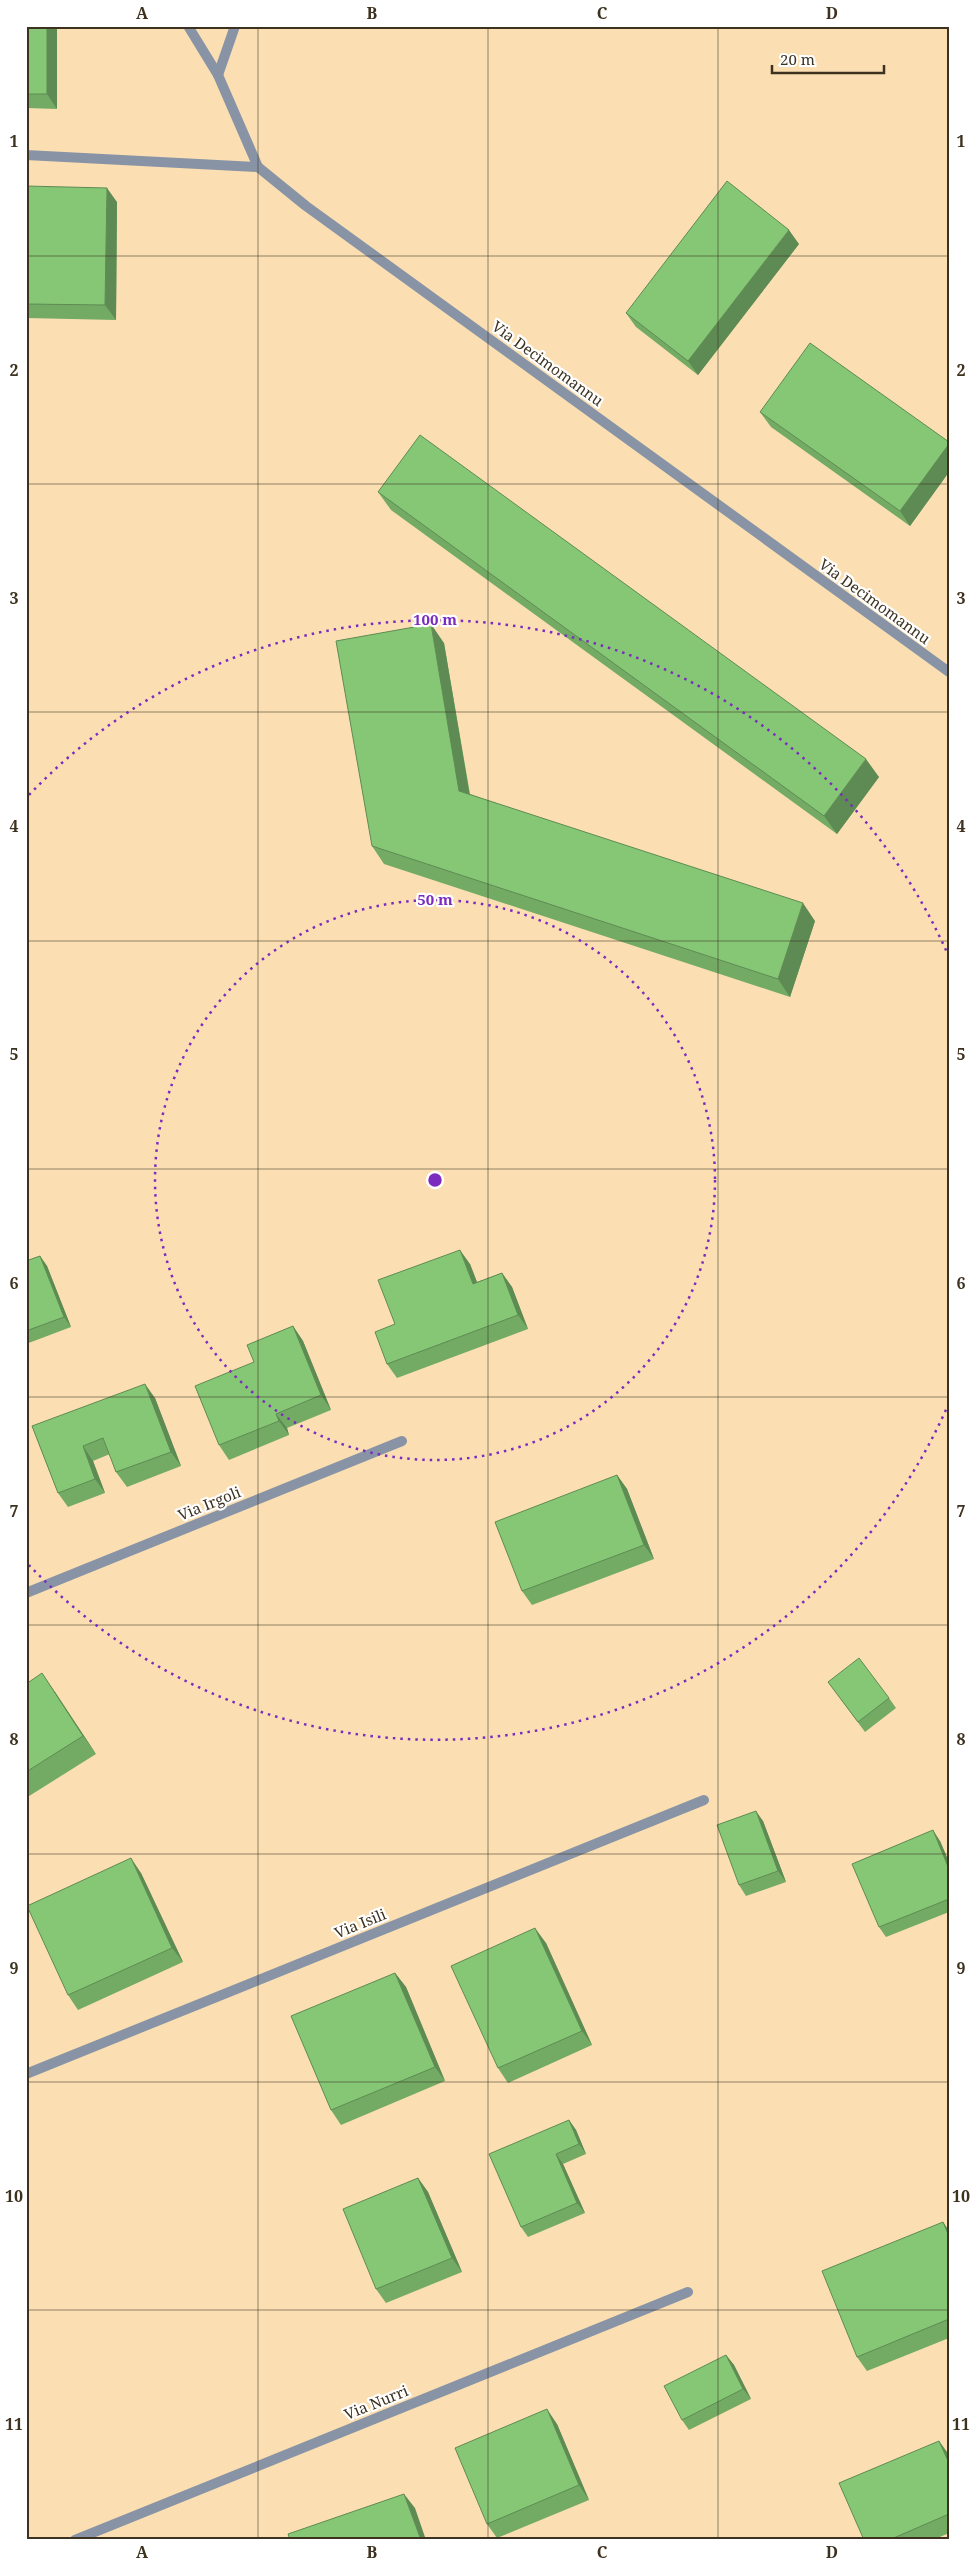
<svg xmlns="http://www.w3.org/2000/svg" width="975" height="2566" viewBox="0 0 975 2566" font-family="'Noto Serif',serif">
<style>
.lines{fill:none;stroke-linecap:round;stroke-linejoin:round}
.service{stroke:#8894a5;stroke-width:10}
.minor{stroke:#8894a5;stroke-width:10}
.wall{fill:#73ab65}
.shaded-wall{fill:#5e8b53}
.building{fill:#86c776;stroke:#5e8b53}
.grid{fill:none;stroke:#3d3220;stroke-width:1;stroke-opacity:0.55}
.ring{fill:none;stroke:#7b2cbf;stroke-width:2.5;stroke-dasharray:2.5 5}
.labels{text-anchor:middle;dominant-baseline:central;stroke-width:4.5;stroke-linejoin:round;paint-order:stroke}
.street-label{font-size:15px;fill:#3d3220;stroke:#fff}
.centre{fill:#7b2cbf;stroke:#fff;stroke-width:2.5}
.ring-label{font-size:15px;text-anchor:middle;font-weight:bold;fill:#7b2cbf;stroke:#fff;stroke-width:4.5;stroke-linejoin:round;paint-order:stroke}
.neatline{fill:none;stroke:#3d3220;stroke-width:2}
.grid-label{font-size:16px;text-anchor:middle;font-weight:bold;fill:#3d3220}
</style>
<rect width="100%" height="100%" fill="#fbdfb3"/>
<g class="lines">
<path class="service" d="M218,75l17,-49
M26,155l232,12"/>
<path class="minor" d="M188,26l30,49 40,92 48,39 643,466
M26,1593l376,-152
M26,2074l678,-274
M75,2540l613,-248"/>
</g>
<path class="wall" d="M26,26l31,83 -31,-1z
M26,186l91,16 -1,118 -90,-2z
M799,244l-101,131 -62,-48 -10,-14z
M760,412l189,30v30l-39,54 -139,-99z
M378,492l501,285 -42,57 -446,-324z
M444,643l26,151 345,127 -25,76 -406,-133 -12,-18z
M40,1256l7,10 24,61 -45,17v-83z
M470,1264l7,18 25,-9 10,14 16,42 -131,49 -10,-14 8,-40z
M293,1326l10,15 28,69 -44,18 2,7 -60,25 -10,-15 35,-83z
M155,1398l26,68 -54,21 -11,-15 -6,-18 -17,7 12,32 -37,14 -10,-14 -26,-67z
M617,1475l10,14 27,70 -122,46 -10,-14z
M828,1682l61,16 7,10 -31,24z
M26,1684l29,8 41,62 -70,44z
M763,1821l23,61 -40,14 -7,-11z
M940,1841l9,21v50l-63,25 -7,-10z
M141,1873l42,89 -105,48 -10,-15z
M546,1943l46,102 -84,38 -10,-15z
M395,1973l11,14 39,94 -104,44 -10,-15z
M569,2120l7,10 10,24 -23,10 22,49 -57,24 -7,-10z
M418,2178l10,14 34,80 -76,31 -10,-14z
M943,2222l6,9v107l-82,33 -10,-14z
M726,2355l8,10 17,34 -62,31 -7,-10z
M557,2424l32,76 -92,38 -10,-14z
M939,2441l10,14v78l-16,7h-69z"/>
<path class="shaded-wall" d="M47,26h10v83l-10,-15z
M107,188l10,14 -1,118 -11,-15z
M789,230l10,14 -101,131 -10,-14z
M949,444v28l-39,54 -10,-15z
M431,624l13,19 28,166 -13,-18z
M866,759l13,18 -42,57 -13,-18z
M803,903l12,18 -25,76 -12,-18z
M460,1250l10,14 13,34 -10,-14z
M40,1256l7,10 24,61 -7,-10z
M502,1273l10,14 16,42 -10,-14z
M293,1326l10,15 28,69 -10,-15z
M145,1384l10,14 26,68 -10,-14z
M276,1414l11,14 2,7 -10,-14z
M83,1446l10,15 12,32 -10,-14z
M617,1475l10,14 27,70 -10,-14z
M42,1673l13,19 41,62 -13,-18z
M756,1811l7,10 23,61 -8,-11z
M933,1830l7,11 9,21v7z
M131,1858l10,15 42,89 -11,-14z
M535,1928l11,15 46,102 -10,-14z
M395,1973l11,14 39,94 -10,-14z
M569,2120l7,10 10,24 -7,-10z
M556,2154l7,10 22,49 -8,-10z
M418,2178l10,14 34,80 -10,-14z
M943,2222l6,9v5z
M726,2355l8,10 17,34 -8,-10z
M547,2409l10,15 32,76 -10,-15z
M939,2441l10,14v8z
M404,2494l11,14 11,32h-5z"/>
<path class="building" d="M26,26h21v68h-21z
M727,181l62,49 -101,131 -62,-48z
M26,186l81,2 -2,117 -79,-1z
M810,343l139,99v2l-49,67 -140,-99z
M420,435l446,324 -42,57 -446,-324z
M431,624l28,167 344,112 -25,76 -406,-133 -36,-205z
M460,1250l13,34 29,-11 16,42 -131,49 -12,-32 20,-8 -17,-44z
M40,1256l24,61 -38,14v-70z
M293,1326l28,69 -45,19 3,7 -60,24 -24,-59 59,-24 -7,-17z
M145,1384l26,68 -55,20 -13,-34 -20,8 12,33 -37,14 -26,-67z
M617,1475l27,70 -122,46 -27,-69z
M859,1658l30,40 -31,24 -30,-40z
M42,1673l41,63 -57,36v-88z
M756,1811l22,60 -39,14 -22,-60z
M933,1830l16,39v30l-70,28 -27,-63z
M131,1858l41,90 -104,47 -41,-89z
M535,1928l47,103 -84,37 -47,-102z
M395,1973l40,94 -104,43 -40,-94z
M569,2120l10,24 -23,10 21,49 -56,24 -32,-73z
M418,2178l34,80 -76,31 -33,-80z
M943,2222l6,14v83l-92,38 -35,-86z
M726,2355l17,34 -61,31 -18,-34z
M547,2409l32,76 -92,39 -32,-76z
M939,2441l10,22v51l-60,26h-25l-25,-57z
M404,2494l17,46h-131l-2,-6z"/>
<path class="grid" d="M258,26v2514M488,26v2514M718,26v2514M26,256h923M26,484h923M26,712h923M26,941h923M26,1169h923M26,1397h923M26,1625h923M26,1854h923M26,2082h923M26,2310h923"/>
<g class="ring">
<circle cx="435" cy="1180" r="280"/>
<path d="M949 1403A560 560 0 0 1 29 1565M29 795A560 560 0 0 1 949 957"/>
</g>
<g class="labels">
<g class="street-label">
<text transform="translate(548 363) rotate(36)">Via Decimomannu</text>
<text transform="translate(875 601) rotate(36)">Via Decimomannu</text>
<text transform="translate(209 1503) rotate(-22)">Via Irgoli</text>
<text transform="translate(360 1923) rotate(-22)">Via Isili</text>
<text transform="translate(376 2402) rotate(-22)">Via Nurri</text>
</g>
</g>
<circle cx="435" cy="1180" r="8" class="centre"/>
<g class="ring-label">
<text x="435" y="625">100 m</text>
<text x="435" y="905">50 m</text>
</g>
<rect width="975" height="2566" fill="none" stroke="#ffffff" stroke-width="55"/>
<path d="M772 65v8h112v-8" fill="none" stroke="#3d3220" stroke-width="2.5"/>
<text x="780" y="65" font-size="15" fill="#3d3220" stroke="#ffffff" stroke-width="4" paint-order="stroke">20 m</text>
<rect x="28" y="28" width="920" height="2510" class="neatline"/>
<g class="grid-label">
<text x="142" y="19">A</text>
<text x="372" y="19">B</text>
<text x="602" y="19">C</text>
<text x="832" y="19">D</text>
<text x="14" y="147">1</text>
<text x="961" y="147">1</text>
<text x="14" y="376">2</text>
<text x="961" y="376">2</text>
<text x="14" y="604">3</text>
<text x="961" y="604">3</text>
<text x="14" y="832">4</text>
<text x="961" y="832">4</text>
<text x="14" y="1060">5</text>
<text x="961" y="1060">5</text>
<text x="14" y="1289">6</text>
<text x="961" y="1289">6</text>
<text x="14" y="1517">7</text>
<text x="961" y="1517">7</text>
<text x="14" y="1745">8</text>
<text x="961" y="1745">8</text>
<text x="14" y="1974">9</text>
<text x="961" y="1974">9</text>
<text x="14" y="2202">10</text>
<text x="961" y="2202">10</text>
<text x="14" y="2430">11</text>
<text x="961" y="2430">11</text>
<text x="142" y="2558">A</text>
<text x="372" y="2558">B</text>
<text x="602" y="2558">C</text>
<text x="832" y="2558">D</text>
</g>
</svg>
